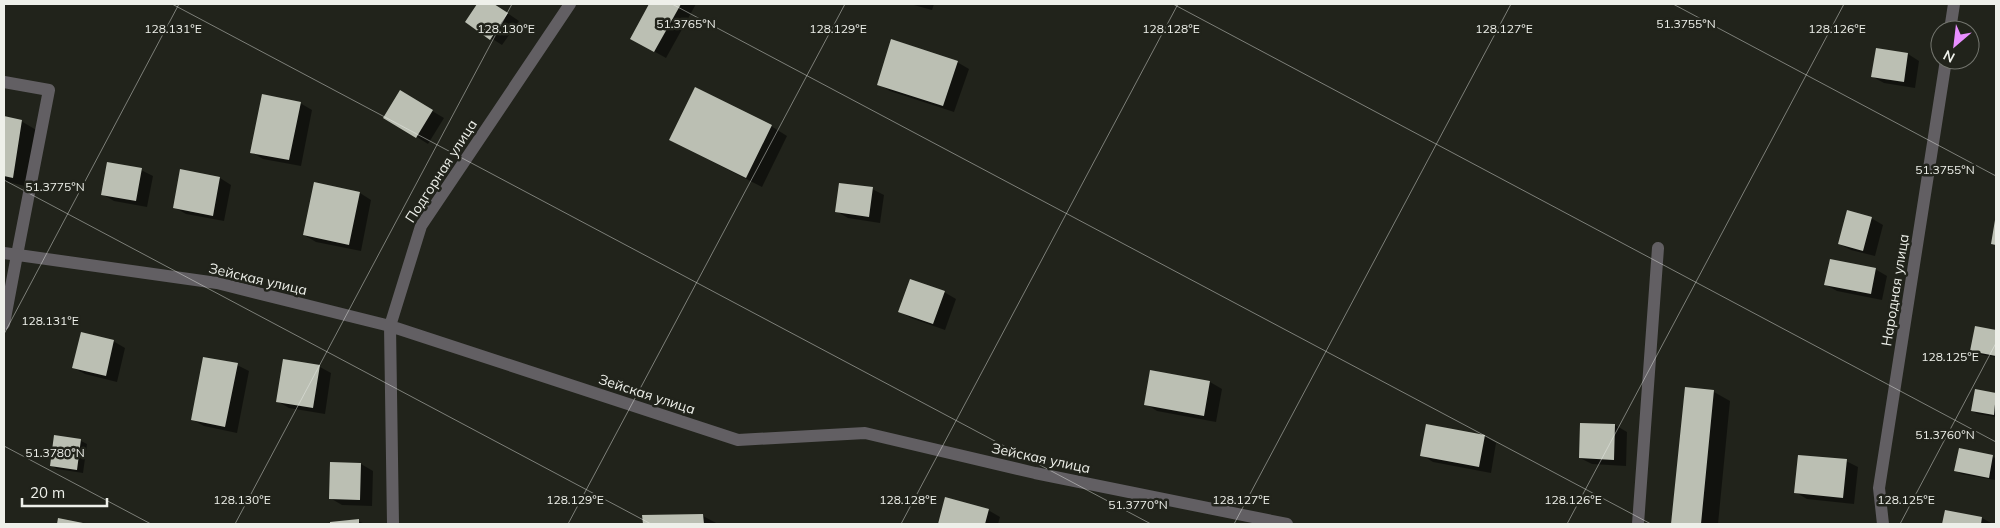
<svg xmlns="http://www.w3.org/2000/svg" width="2000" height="528" viewBox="0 0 2000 528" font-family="Mulish,sans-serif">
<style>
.shadow{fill:#0007}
.building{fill:#bbbfb3}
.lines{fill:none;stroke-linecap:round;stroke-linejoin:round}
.lane{stroke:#625f63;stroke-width:12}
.street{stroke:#625f63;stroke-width:12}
.ticks{fill:none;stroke:#eef0ea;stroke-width:1;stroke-opacity:0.45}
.labels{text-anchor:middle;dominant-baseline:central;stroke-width:5;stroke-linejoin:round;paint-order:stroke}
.street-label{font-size:14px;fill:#eef0ea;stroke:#21231b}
.ticks-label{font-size:12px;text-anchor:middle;fill:#eef0ea;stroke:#21231b;stroke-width:5;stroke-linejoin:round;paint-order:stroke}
</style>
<rect width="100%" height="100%" fill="#21231b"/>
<path class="shadow" d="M479,4h15l25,17 -17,24 -36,-23z
M651,4h45l-30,54 -34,-19z
M910,4h24l-2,6z
M1908,54l11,7 -4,27 -31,-5 -11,-6z
M957,62l12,7 -15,43 -64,-21 -12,-7z
M400,92l44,26 -16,26 -43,-27z
M300,103l12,7 -11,56 -38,-7 -12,-7z
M4,118l17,3 17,10 -9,56 -25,-6z
M771,126l16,10 -25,51 -92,-47z
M141,170l12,6 -6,31 -33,-6 -12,-7z
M220,178l11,7 -7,36 -38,-7 -12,-7z
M872,189l12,6 -4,28 -32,-5 -12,-7z
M360,193l11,7 -10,51 -45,-9 -12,-7z
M1871,218l12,7 -8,31 -24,-6 -12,-6z
M1875,269l12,7 -5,24 -45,-9 -11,-6z
M944,292l12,7 -11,31 -34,-12 -12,-7z
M1976,327l20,4v26l-19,-3 -6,-4z
M113,341l12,7 -8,34 -32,-8 -11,-6z
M284,361l36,6 11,6 -6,41 -36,-6 -12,-7z
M237,365l12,6 -12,62 -33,-7 -11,-6z
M1152,371l58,11 12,7 -6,33 -59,-11 -11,-7z
M1686,389l28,3 16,9 -12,123h-46z
M1976,390l20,5v22l-18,-3 -6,-3z
M1615,425l12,7 -1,34 -34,-2 -12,-6z
M1485,436l11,7 -5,30 -58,-11 -11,-7z
M55,437l26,4 6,3 -4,29 -26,-4 -6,-4z
M1960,450l36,8 -1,22 -34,-6 -5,-4z
M1846,461l12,6 -4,37 -47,-5 -12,-7z
M361,464l12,7 -1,35 -30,-1 -12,-7z
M946,499l42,11 12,7 -2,7h-58z
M1946,511l36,7 11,6h-49z
M644,516h59l15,8h-74z
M358,521l7,3h-34v-1z"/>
<path class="building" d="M477,4h17l14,9 -18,27 -25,-18z
M649,4h32l-27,48 -24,-13z
M891,39l67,22 -15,45 -66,-21z
M1876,48l32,5 -4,29 -33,-5z
M695,87l77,38 -26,53 -77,-38z
M400,90l33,20 -17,28 -33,-20z
M262,94l39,8 -12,58 -39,-7z
M4,116l18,4 -9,58 -9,-2z
M107,162l35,6 -6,33 -35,-6z
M180,169l40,8 -7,39 -40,-8z
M314,182l46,10 -11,53 -46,-10z
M839,183l34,4 -4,30 -34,-5z
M1847,210l25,7 -9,34 -25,-7z
M1995,220h1v25l-5,-1z
M1830,259l46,9 -5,26 -47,-9z
M910,279l35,12 -12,33 -35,-12z
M1975,326l21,4v26l-26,-5z
M81,332l33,8 -8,36 -34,-8z
M203,357l35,6 -13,64 -34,-7z
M283,359l37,6 -7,43 -37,-6z
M1150,370l60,11 -6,35 -60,-11z
M1685,387l29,3 -13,134h-30z
M1975,389l21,4 -2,22 -23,-4z
M1580,423l35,1 -1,36 -35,-2z
M1426,424l59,11 -6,32 -59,-11z
M54,435l27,4 -4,31 -27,-4z
M1959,448l34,7 -4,23 -35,-7z
M1798,455l49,4 -4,39 -49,-5z
M330,462l31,1 -1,37 -31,-1z
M945,497l44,12 -4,15h-47z
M1945,510l37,7 -1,7h-39z
M703,514l1,10h-61l-1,-9z
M58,518l25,5v1h-26z
M359,519v5h-29v-2z"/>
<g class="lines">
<path class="lane" d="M4,82l45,8 -32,165"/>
<path class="street" d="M1950,30l4,-26
M4,253l213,30 173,43 348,114 127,-7 170,40 252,51
M4,324l13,-69
M393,524l-3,-198 31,-100 149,-222
M1638,524l20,-276
M1883,524l-4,-36 67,-428"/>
</g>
<path class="ticks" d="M172,4l979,520M672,4l979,520M1173,4l823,438M1673,4l323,172M4,180l647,344M4,334l175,-330M4,446l147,78M235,524l277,-520M568,524l277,-520M901,524l277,-520M1234,524l277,-520M1567,524l277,-520M1900,524l96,-181"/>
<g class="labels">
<g class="street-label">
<text transform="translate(441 171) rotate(-57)">Подгорная улица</text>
<text transform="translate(258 279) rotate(13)">Зейская улица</text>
<text transform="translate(1895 290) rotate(-81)">Народная улица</text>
<text transform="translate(647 394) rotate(18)">Зейская улица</text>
<text transform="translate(1041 458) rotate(12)">Зейская улица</text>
</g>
</g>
<g class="ticks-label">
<text x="686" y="28">51.3765°N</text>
<text x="1686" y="28">51.3755°N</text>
<text x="173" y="33">128.131°E</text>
<text x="506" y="33">128.130°E</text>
<text x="838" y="33">128.129°E</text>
<text x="1171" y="33">128.128°E</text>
<text x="1504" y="33">128.127°E</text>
<text x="1837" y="33">128.126°E</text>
<text x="1945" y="174">51.3755°N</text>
<text x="55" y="191">51.3775°N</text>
<text x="50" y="325">128.131°E</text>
<text x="1950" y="361">128.125°E</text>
<text x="1945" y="439">51.3760°N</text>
<text x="55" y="457">51.3780°N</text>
<text x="242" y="504">128.130°E</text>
<text x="575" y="504">128.129°E</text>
<text x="908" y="504">128.128°E</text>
<text x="1241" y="504">128.127°E</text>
<text x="1573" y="504">128.126°E</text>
<text x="1906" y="504">128.125°E</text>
<text x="1138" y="509">51.3770°N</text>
</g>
<rect width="2000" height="528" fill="none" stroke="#eef0ea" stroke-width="10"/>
<g transform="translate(1955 45) rotate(208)"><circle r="24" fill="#21231b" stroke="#73756e"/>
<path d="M0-4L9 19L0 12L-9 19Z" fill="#e88eff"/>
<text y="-8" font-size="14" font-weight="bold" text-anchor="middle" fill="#eef0ea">N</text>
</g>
<path d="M22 498v8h85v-8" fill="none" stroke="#eef0ea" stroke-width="2.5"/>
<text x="30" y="498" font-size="15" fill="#eef0ea" stroke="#21231b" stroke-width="4" paint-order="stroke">20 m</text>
</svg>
